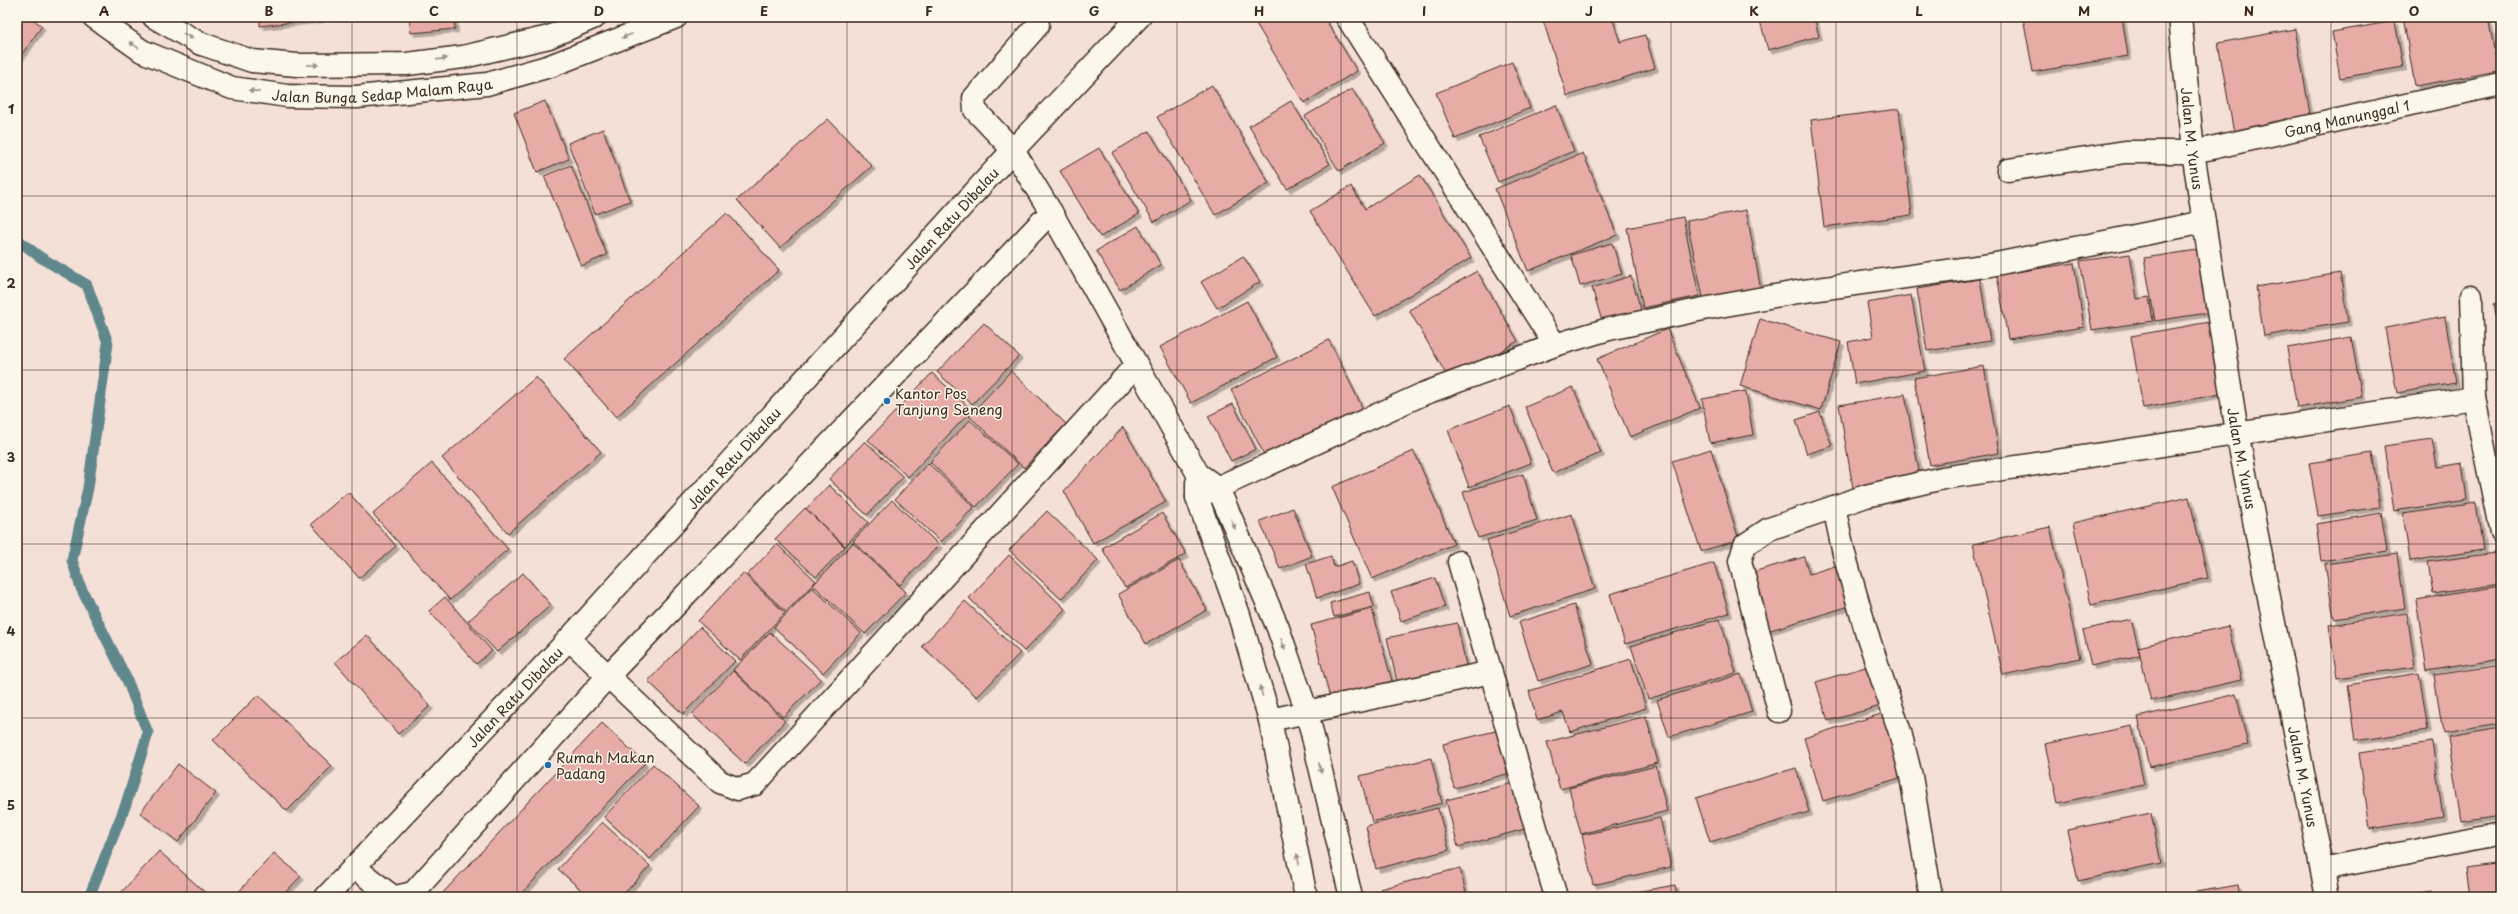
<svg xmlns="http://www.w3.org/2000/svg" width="2518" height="914" viewBox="0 0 2518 914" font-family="'Playpen Sans',sans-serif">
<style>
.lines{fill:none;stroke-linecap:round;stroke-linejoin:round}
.stream{stroke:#60888c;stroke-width:11}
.building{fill:#e7aca5;stroke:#3b2a1e;filter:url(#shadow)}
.minor-casing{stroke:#3b2a1e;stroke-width:25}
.major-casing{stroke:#3b2a1e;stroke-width:25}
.minor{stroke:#fbf7ec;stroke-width:22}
.major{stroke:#fbf7ec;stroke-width:22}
.oneway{fill:#9b9085}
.grid{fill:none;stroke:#3b2a1e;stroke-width:1;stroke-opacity:0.55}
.poi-dot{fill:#1f6fb2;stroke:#fbf7ec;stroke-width:1.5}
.labels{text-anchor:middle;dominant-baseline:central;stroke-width:3;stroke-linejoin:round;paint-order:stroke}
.street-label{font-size:14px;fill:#3b2a1e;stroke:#fbf7ec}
.poi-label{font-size:14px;fill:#3b2a1e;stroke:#fbf7ec;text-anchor:start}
.neatline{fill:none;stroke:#3b2a1e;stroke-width:1.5}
.grid-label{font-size:13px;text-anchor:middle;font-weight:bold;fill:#3b2a1e}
</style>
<defs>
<filter id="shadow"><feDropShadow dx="3.5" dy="3.5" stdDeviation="0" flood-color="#0004"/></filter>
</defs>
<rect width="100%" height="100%" fill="#f5e0d7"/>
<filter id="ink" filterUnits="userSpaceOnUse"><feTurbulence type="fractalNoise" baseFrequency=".025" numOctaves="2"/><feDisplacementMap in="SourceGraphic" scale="8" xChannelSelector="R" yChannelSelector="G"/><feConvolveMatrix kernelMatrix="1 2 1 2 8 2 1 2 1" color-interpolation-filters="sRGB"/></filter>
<g filter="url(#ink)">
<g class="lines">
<path class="stream" d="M17,239l23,18 47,28 21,58 -20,145 -16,72 9,28 46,92 21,53 -22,71 -37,93"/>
</g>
<path class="building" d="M17,17h13l12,9 -25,35z
M260,17h60v2l-60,7z
M409,17h45l1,12 -44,4z
M1252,17h72l33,54 -53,32z
M1542,17h70l8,25 25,-7 10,33 -88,28z
M1759,17h55l5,19 -51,14z
M2023,17h99l6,39 -95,16z
M2403,17h85l10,54 -83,15z
M2395,21l8,46 -63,11 -8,-46z
M2295,29l17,96 -77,14 -17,-96z
M1512,62l18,46 -75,31 -19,-46z
M1212,85l57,98 -54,32 -58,-98z
M1352,89l33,54 -46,28 -34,-55z
M545,101l24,58 -32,13 -23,-59z
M1291,101l39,63 -43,25 -38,-63z
M1556,105l18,46 -76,31 -19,-45z
M1899,109l13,106 -88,12 -13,-107z
M828,119l44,47 -92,82 -43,-48z
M603,129l27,72 -35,13 -27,-71z
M1149,131l42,69 -37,22 -42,-69z
M1099,148l40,66 -39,23 -40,-66z
M1583,153l34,82 -89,36 -33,-82z
M571,165l36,90 -26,11 -37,-90z
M1420,175l51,83 -96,58 -65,-105 41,-25 14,23z
M1746,210l15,80 -57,12 -17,-81z
M727,213l52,57 -163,147 -52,-58z
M1683,217l16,79 -56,12 -16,-80z
M1138,226l23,39 -41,25 -24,-39z
M1612,243l10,31 -42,12 -9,-31z
M2197,250l10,63 -52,8 -11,-63z
M2130,254l7,45 12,-2 4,24 -61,9 -12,-69z
M1243,256l17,26 -43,26 -16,-26z
M2074,263l10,64 -76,12 -11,-64z
M1477,271l41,70 -68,40 -41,-71z
M2340,273l8,49 -84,14 -8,-49z
M1631,276l10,34 -39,11 -10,-33z
M1980,279l10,62 -63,10 -10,-62z
M1911,295l14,76 -70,13 -7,-42 25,-5 -6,-34z
M1247,301l30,56 -86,46 -31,-56z
M2501,302v44l-7,-42z
M2445,317l11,66 -59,10 -12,-65z
M1760,319l81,23 -20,68 -81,-24z
M2209,322l12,72 -78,14 -12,-72z
M984,323l35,33 -47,48 -35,-32z
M1667,329l33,79 -70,29 -33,-78z
M2351,337l11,60 -65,11 -10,-60z
M1329,340l35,71 -97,49 -36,-70z
M1984,366l15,87 -69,12 -16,-87z
M1011,371l55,53 -42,44 -55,-52z
M932,373l40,37 -64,67 -40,-37z
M536,377l65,75 -93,81 -66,-75z
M1573,387l28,66 -48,20 -28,-66z
M1746,391l7,44 -43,8 -8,-44z
M1905,394l16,88 -67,12 -15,-89z
M1233,404l23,45 -25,12 -23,-45z
M1510,406l21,57 -62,24 -21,-57z
M1820,412l12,34 -25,8 -11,-34z
M970,420l48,44 -42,43 -46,-45z
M1123,427l43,75 -73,41 -29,-52z
M2432,439l5,28 25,-4 5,37 -73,11 -10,-65z
M865,441l38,36 -36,38 -38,-36z
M1711,449l28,91 -38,11 -29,-90z
M1414,451l40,93 -82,35 -40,-92z
M2372,453l8,54 -62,9 -9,-53z
M432,463l76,86 -58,51 -77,-86z
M928,463l46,44 -33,35 -46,-43z
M1523,474l14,46 -59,18 -15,-46z
M829,485l39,37 -23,24 -39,-37z
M348,492l48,54 -37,32 -48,-54z
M2189,497l19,81 -117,27 -18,-82z
M892,500l47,45 -39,40 -47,-44z
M2476,503l7,47 -73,11 -7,-47z
M805,508l40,39 -29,30 -41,-38z
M1293,508l19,48 -32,13 -20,-48z
M1047,511l51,49 -37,39 -52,-49z
M1162,513l24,41 -61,34 -23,-40z
M2381,513l6,38 -66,10 -5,-37z
M1572,514l23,75 -85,27 -23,-76z
M2050,527l30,131 -77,17 -30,-131z
M853,543l53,49 -41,42 -52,-49z
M777,544l39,37 -30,31 -39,-37z
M2495,553l5,31 -67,10 -5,-32z
M2397,554l8,54 -71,11 -9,-55z
M1009,555l56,54 -41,42 -55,-53z
M1331,556l3,11 18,-6 7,23 -42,14 -11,-34z
M1804,557l5,17 29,-9 12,41 -86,26 -18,-58z
M1179,560l28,50 -61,34 -28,-50z
M1714,563l15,50 -104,31 -15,-50z
M523,573l28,32 -54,47 -29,-31z
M743,573l42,40 -45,47 -42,-39z
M1435,578l10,29 -44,14 -10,-29z
M2500,586l1,73 -74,12 -11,-71z
M812,587l49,46 -38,40 -49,-46z
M1370,592l4,15 -40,10 -4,-14z
M445,597l47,54 -16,13 -47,-53z
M965,601l55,52 -43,44 -55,-51z
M1574,605l19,59 -55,17 -19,-59z
M1372,609l20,72 -62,17 -19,-73z
M2407,613l8,54 -78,11 -8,-53z
M1720,619l16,54 -88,26 -17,-53z
M2131,619l9,36 -49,11 -8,-36z
M1457,623l10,47 -69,16 -11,-48z
M2228,626l13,54 -90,21 -13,-54z
M700,627l35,34 -52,53 -35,-33z
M770,632l51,47 -38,38 -50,-47z
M367,635l63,71 -32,28 -63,-72z
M1631,659l15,49 -76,24 -7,-20 -26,8 -8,-29z
M1872,665l12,40 -56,16 -12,-39z
M2501,665v59l-58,9 -9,-58z
M733,671l52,50 -40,43 -53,-50z
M2419,673l9,57 -73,11 -8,-56z
M1741,674l11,38 -83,25 -12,-37z
M2236,694l12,51 -99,22 -11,-50z
M258,695l74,71 -45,45 -74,-71z
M1884,713l19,64 -80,24 -19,-63z
M1646,716l12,47 -98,26 -13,-47z
M602,723l43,40 -127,134h-79z
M2132,726l12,59 -86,18 -13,-59z
M2501,728v88l-40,6 -13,-85z
M1503,729l11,43 -60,16 -11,-44z
M2432,742l11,75 -73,12 -11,-76z
M1431,758l11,45 -70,19 -12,-46z
M178,764l38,29 -38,49 -38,-29z
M653,764l46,42 -49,53 -46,-42z
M1656,766l11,45 -86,23 -12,-46z
M1796,768l13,44 -99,30 -14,-44z
M1513,783l12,46 -67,18 -12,-47z
M1438,808l11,42 -73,19 -10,-43z
M2151,813l10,50 -83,18 -11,-51z
M1660,818l11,49 -78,18 -11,-50z
M602,822l48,44 -29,31h-32l-31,-28z
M159,851l51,46h-93z
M274,853l27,23 -20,21h-47z
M2501,862v35h-31l-4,-30z
M1460,868l7,29h-85l-2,-8z
M1675,885l2,12h-69z
M2238,885l2,12h-43l-1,-5z
M2434,890l1,7h-46z"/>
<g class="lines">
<defs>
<g id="minor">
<path id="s1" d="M94,17l48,34 90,37 55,8 70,1 130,-13 63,-18 126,-49"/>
<path d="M154,17l45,26 53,18 45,4 110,-1 56,-7 86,-20 46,-20"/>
<path d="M1347,17l208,328"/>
<path id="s2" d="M2180,17l13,135 44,280 90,465"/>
<path d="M1038,25l-64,73 1,12 38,40 38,62 147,262 20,14 60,140 29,84 44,185"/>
<path id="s3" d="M2008,170l117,-18h68l308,-68"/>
<path d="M2471,296l3,102 27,135"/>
<path d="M1197,483v14l42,118 31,105 36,177"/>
<path d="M1197,497l226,-103 132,-49 54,-16 94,-20 94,-17 194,-27 213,-43"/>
<path d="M1459,562l97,335"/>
<path d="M569,639l151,143 18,7 17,-5 380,-418"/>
<path d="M1779,711l-39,-150 5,-16 24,-16 65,-22"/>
<path d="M1270,720l221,-48"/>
<path d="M354,867l39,30"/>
<path d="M2322,869l179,-35"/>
<path d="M396,897l17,-4 195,-217 443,-464"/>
<path d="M1931,897l-20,-121 -11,-44 -33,-98 -23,-80 -10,-47 32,-11 77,-18 531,-80"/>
</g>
<g id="major">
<path id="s4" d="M326,897l243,-258 444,-489 126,-133"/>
</g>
</defs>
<use href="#minor" class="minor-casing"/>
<use href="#major" class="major-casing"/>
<use href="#minor" class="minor"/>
<use href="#major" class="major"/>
</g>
<defs><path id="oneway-solid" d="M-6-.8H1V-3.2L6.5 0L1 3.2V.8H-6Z"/></defs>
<g class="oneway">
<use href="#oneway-solid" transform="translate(188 36) rotate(29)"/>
<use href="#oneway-solid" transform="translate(627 36) rotate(159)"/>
<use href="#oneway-solid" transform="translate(134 45) rotate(-145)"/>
<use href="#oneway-solid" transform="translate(442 59) rotate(-8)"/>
<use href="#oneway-solid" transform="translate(313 65) rotate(-1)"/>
<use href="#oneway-solid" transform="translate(254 91) rotate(-171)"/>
<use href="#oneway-solid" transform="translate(1233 524) rotate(68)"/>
<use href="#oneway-solid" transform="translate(1283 644) rotate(71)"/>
<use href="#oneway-solid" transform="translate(1261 691) rotate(-106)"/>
<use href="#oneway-solid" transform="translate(1320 768) rotate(76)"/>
<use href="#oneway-solid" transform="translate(1298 859) rotate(-102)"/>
</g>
</g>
<path class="grid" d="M187,17v880M352,17v880M517,17v880M682,17v880M847,17v880M1012,17v880M1177,17v880M1341,17v880M1506,17v880M1671,17v880M1836,17v880M2001,17v880M2166,17v880M2331,17v880M17,196h2484M17,370h2484M17,544h2484M17,718h2484"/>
<g class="poi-dot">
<circle cx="887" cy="401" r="4"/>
<circle cx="548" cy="765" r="4"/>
</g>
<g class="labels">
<g class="street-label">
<text stroke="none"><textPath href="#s1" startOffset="307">Jalan Bunga Sedap Malam Raya</textPath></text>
<text stroke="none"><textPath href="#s3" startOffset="344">Gang Manunggal 1</textPath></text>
<text stroke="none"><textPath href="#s2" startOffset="122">Jalan M. Yunus</textPath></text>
<text stroke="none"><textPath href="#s4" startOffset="923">Jalan Ratu Dibalau</textPath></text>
<text stroke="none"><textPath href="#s4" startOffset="599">Jalan Ratu Dibalau</textPath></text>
<text stroke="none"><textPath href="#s2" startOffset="446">Jalan M. Yunus</textPath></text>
<text stroke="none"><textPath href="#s4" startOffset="275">Jalan Ratu Dibalau</textPath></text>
<text stroke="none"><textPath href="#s2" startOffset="770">Jalan M. Yunus</textPath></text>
</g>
<g class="poi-label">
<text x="895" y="393">Kantor Pos<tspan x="895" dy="16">Tanjung Seneng</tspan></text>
<text x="556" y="757">Rumah Makan<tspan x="556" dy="16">Padang</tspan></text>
</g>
</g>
<rect width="2518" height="914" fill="none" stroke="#fbf7ec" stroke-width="44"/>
<rect x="22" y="22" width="2474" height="870" class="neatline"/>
<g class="grid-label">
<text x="104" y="16">A</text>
<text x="269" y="16">B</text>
<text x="434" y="16">C</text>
<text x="599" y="16">D</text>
<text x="764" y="16">E</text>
<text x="929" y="16">F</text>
<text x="1094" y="16">G</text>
<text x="1259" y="16">H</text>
<text x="1424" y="16">I</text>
<text x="1589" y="16">J</text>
<text x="1754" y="16">K</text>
<text x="1919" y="16">L</text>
<text x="2084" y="16">M</text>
<text x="2249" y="16">N</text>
<text x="2414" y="16">O</text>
<text x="11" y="114">1</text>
<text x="11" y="288">2</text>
<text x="11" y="462">3</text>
<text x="11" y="636">4</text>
<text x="11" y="810">5</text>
</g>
</svg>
